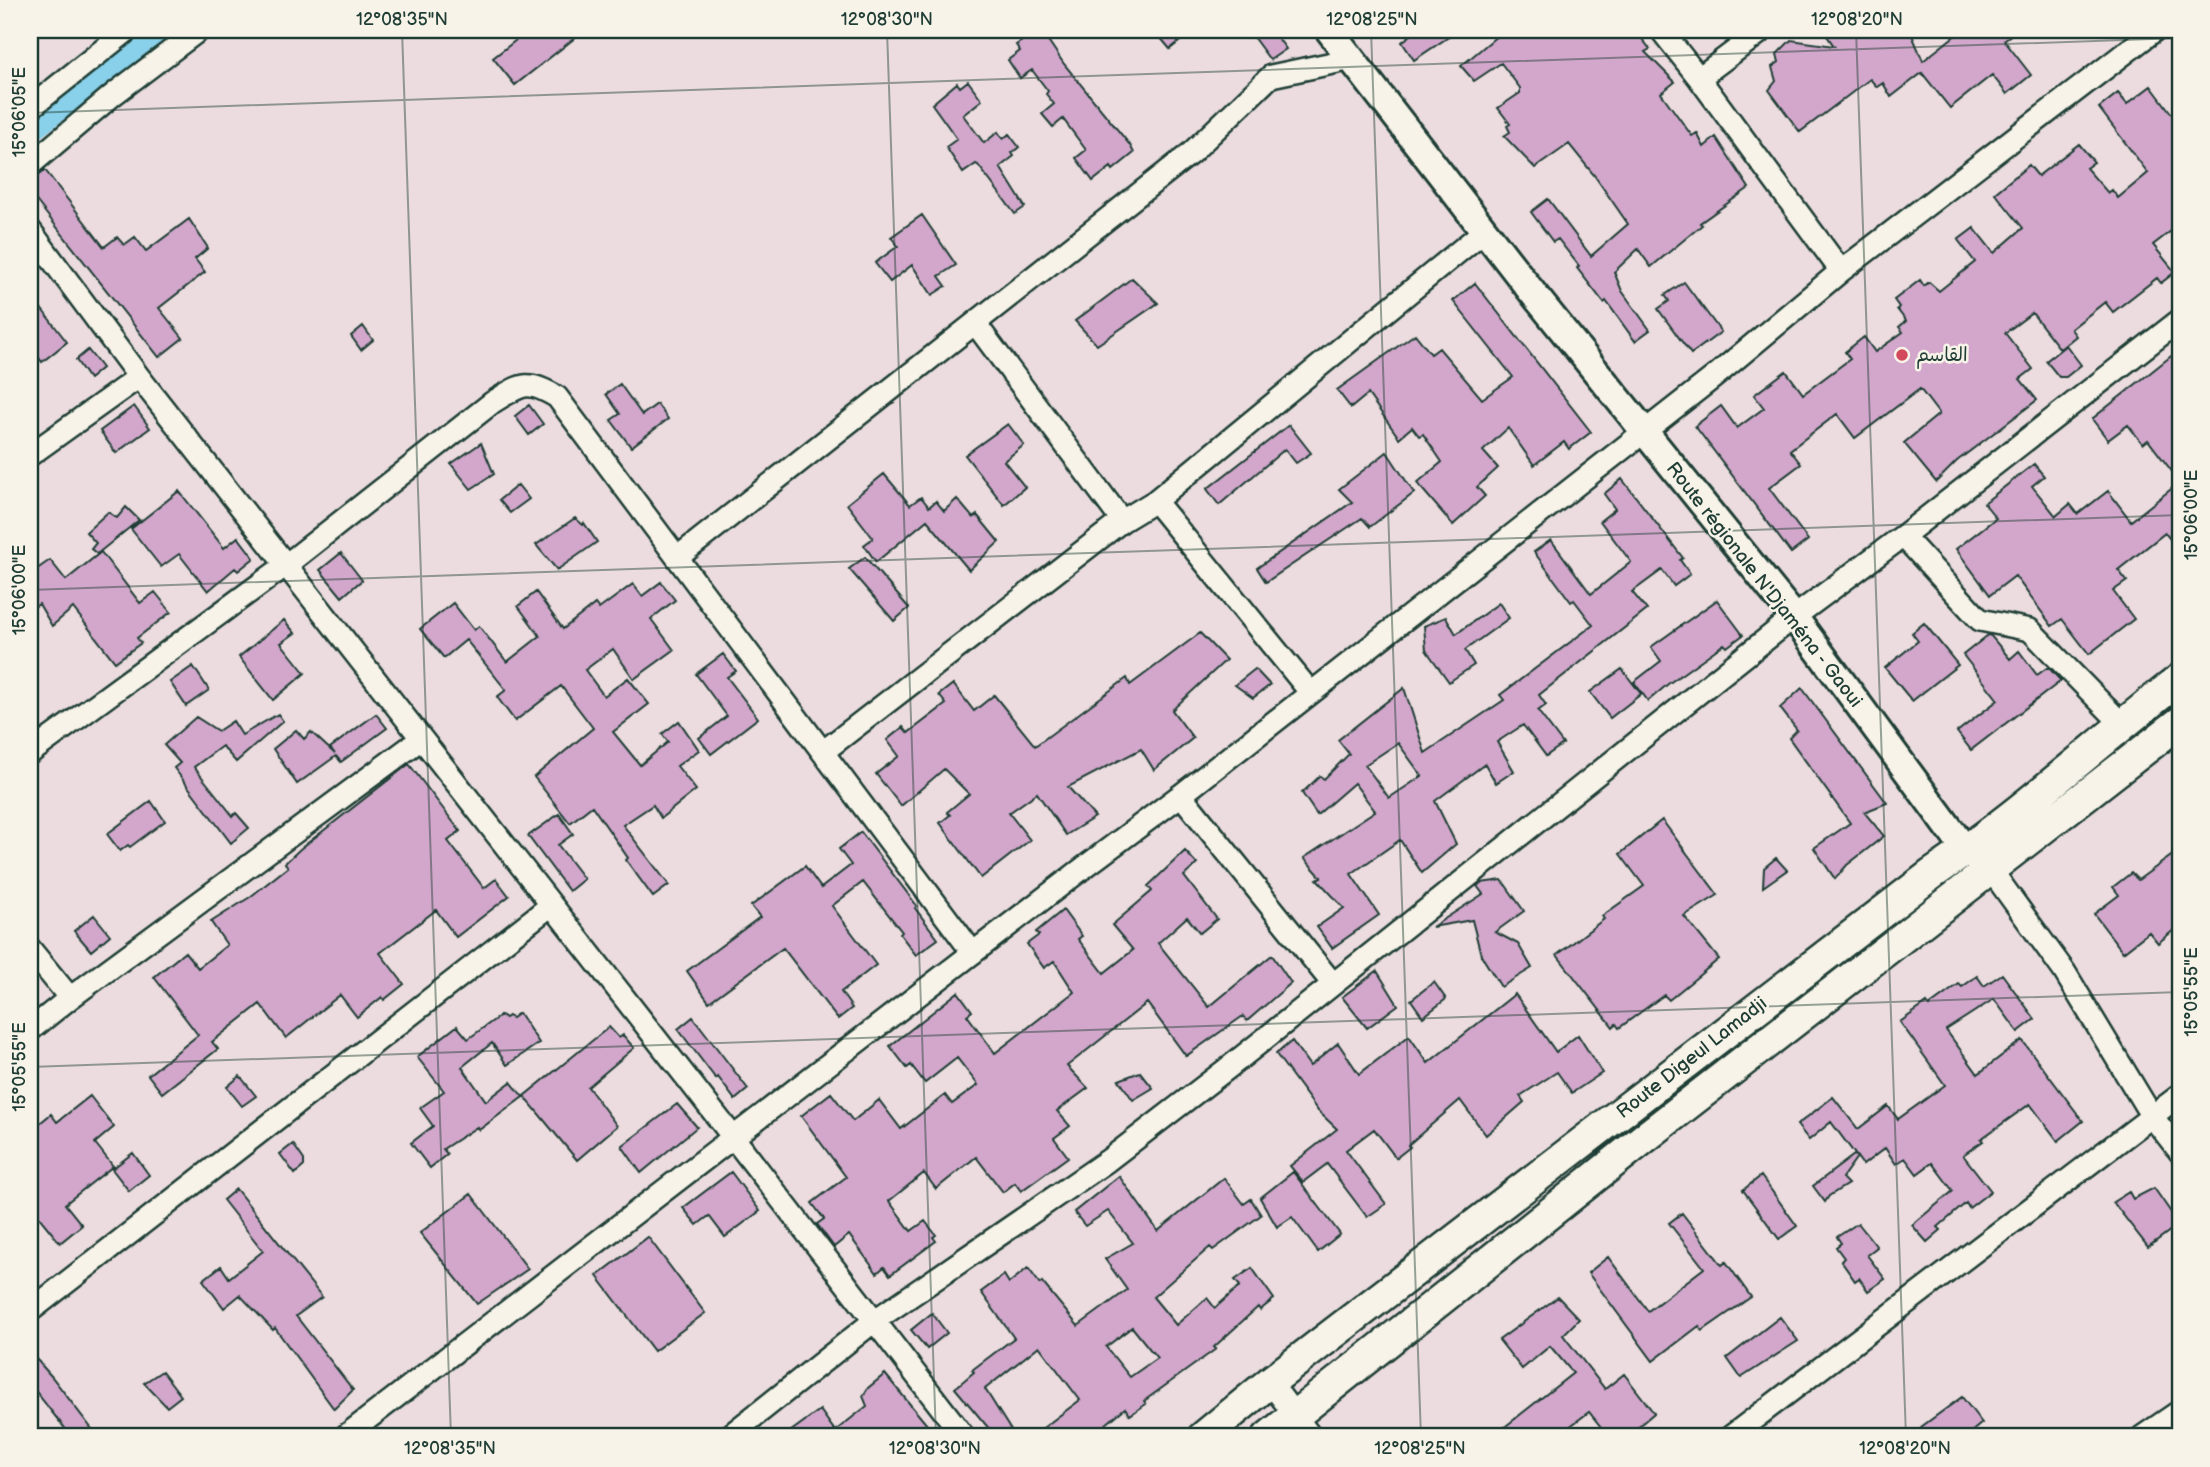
<svg xmlns="http://www.w3.org/2000/svg" width="2210" height="1467" viewBox="0 0 2210 1467" font-family="'Balsamiq Sans','Playpen Sans Arabic',sans-serif">
<style>
.lines{fill:none;stroke-linecap:round;stroke-linejoin:round}
.stream{stroke:#5f95a1;stroke-width:6}
.canal{stroke:#89d0ea;stroke-width:23}
.building{fill:#d2a7cb;stroke:#1f3d34;stroke-width:2;fill-rule:evenodd}
.minor-casing{stroke:#1f3d34;stroke-width:26}
.tertiary-casing{stroke:#1f3d34;stroke-width:32}
.secondary-casing{stroke:#1f3d34;stroke-width:35}
.minor{stroke:#f7f3e8;stroke-width:21}
.tertiary{stroke:#f7f3e8;stroke-width:26}
.secondary{stroke:#f7f3e8;stroke-width:30}
.ticks{fill:none;stroke:#1f3d34;stroke-width:2;stroke-opacity:0.45}
.poi-dot{fill:#d1495b;stroke:#f7f3e8;stroke-width:2.5}
.labels{text-anchor:middle;dominant-baseline:central;stroke-width:5;stroke-linejoin:round;paint-order:stroke}
.poi-label{font-size:19px;fill:#1f3d34;stroke:#f7f3e8;text-anchor:start}
.street-label{font-size:19px;fill:#1f3d34;stroke:#f7f3e8}
.neatline{fill:none;stroke:#1f3d34;stroke-width:2.5}
.ticks-label{font-size:18px;text-anchor:middle;fill:#1f3d34}
</style>
<rect width="100%" height="100%" fill="#ecdcdf"/>
<filter id="ink" filterUnits="userSpaceOnUse"><feTurbulence type="fractalNoise" baseFrequency=".0143" numOctaves="2"/><feDisplacementMap in="SourceGraphic" scale="14" xChannelSelector="R" yChannelSelector="G"/><feConvolveMatrix kernelMatrix="1 2 1 2 8 2 1 2 1" color-interpolation-filters="sRGB"/></filter>
<g filter="url(#ink)">
<g class="lines">
<path class="stream" d="M30,131l4,-3"/>
<path class="canal" d="M34,128l126,-98"/>
</g>
<path class="building" d="M529,30h56l-70,55 -22,-27z
M1038,30h3l23,34 66,81 4,8 -21,17 -2,-3 -18,14 -17,-23 10,-8 -23,-31 -10,8 -11,-13 12,-10 -8,-10 2,-3 -16,-21 -12,8 -12,-18 12,-9 -4,-6z
M1154,30h40l-24,19z
M1248,30h24l14,19 -16,11z
M1417,30h42l-45,30 -12,-18z
M1504,30h131l15,19 -5,3 30,30 -14,11 31,43 5,-3 7,14 12,-10 33,51 -49,35 2,2 -51,42 -13,-18 -24,23 8,19 28,39 -15,11 -29,-40 -2,2 -27,-35 2,-2 -21,-27 -5,3 -22,-30 17,-13 43,57 37,-32 -34,-49 -25,-31 -34,24 -31,-32 6,-4 -3,-6 3,-2 -12,-16 22,-15v-5l-19,-25 -27,18 -13,-15z
M1823,30h87l13,31 39,-31h55l-13,10 27,35 -24,19 -15,-19 -42,33 -28,-35 -31,24 -8,-14 -6,4 -7,-8 -70,53 -31,-42 7,-9 -4,-14 7,-5 -2,-8 14,-14 43,6z
M968,81l14,19 -19,15 21,28 14,-11 5,7 6,-5 10,13 -7,6 2,3 -14,11 25,40 -10,7 -37,-49 -2,-1 -13,9 -17,-26 11,-8 -25,-35 25,-21 3,4z
M2151,86l29,39v99l-27,21 22,27 -14,11 -4,-5 -44,34 -8,-10 -34,27 5,7 -16,13 -28,-36 -27,20 28,36 -13,10 17,21 -80,61 -21,21 -32,-39 35,-29 -19,-25 -65,49 -18,-24 -47,36 11,14 -32,24 39,52 -17,13 -96,-127 26,-20 16,22 27,-20 -10,-13 32,-24 17,23 47,-35 -5,-7 19,-15 11,15 28,-20 -4,-5 7,-6 -9,-12 2,-2 -5,-7 26,-20 4,6 5,-4 10,9 36,-29 -17,-22 16,-12 20,25 29,-25 -28,-35 34,-28 9,11 41,-32 15,18 -8,6 22,25 4,-3 6,8 30,-25 -49,-65 19,-15 9,11z
M45,170l59,77 13,-10 7,8 11,-8 11,14 43,-32 19,29 -13,11 10,13 -46,36 24,30 -24,19 -129,-164v-12z
M922,215l34,50 -17,11 7,10 -14,9 -20,-30 -22,17 -15,-19 23,-17 -7,-9z
M1132,278l26,25 -61,42 -22,-24z
M1684,282l37,50 -30,22 -33,-45 11,-8 -4,-6z
M1475,283l116,149 -22,17 -5,-7 -30,23 -26,-37 -25,23 15,17 -21,19 8,9 -32,29 -36,-42 25,-21 -19,-28 -4,2 -7,-9 -13,11 -31,-44 -17,14 -14,-18 78,-56 16,20 8,-6 43,51 31,-22 -60,-76z
M30,294l37,48 -25,20 -12,-16z
M363,326l10,14 -12,10 -10,-14z
M2066,345l15,20 -15,12h-7l-13,-16z
M2180,349v133l-32,-42 -5,4 -15,-19 -20,15 -16,-21z
M88,350l14,18 -13,11 -13,-19z
M620,384l22,31 15,-11 11,15 -37,28 -20,-27 9,-6 -14,-20z
M529,405l14,19 -14,11 -14,-19z
M134,406l16,22 -34,25 -16,-22z
M1008,424l16,21 -20,16 21,26 -21,18 -39,-50z
M1289,425l22,28 -15,10 -11,-14 -66,56 -12,-16z
M481,443l13,31 -23,15 -20,-25z
M1387,452l27,41 -44,34 -8,-9 -96,64 -9,-14 95,-66 -13,-13z
M2034,464l10,12 -12,10 24,30 14,-12 8,10 30,-23 23,30 49,-39v69l-15,-18 -47,37 9,11 -14,10 21,28 -45,35 -27,-35 -10,7 -37,-50 -25,19 -34,-46 40,-31 -12,-15z
M884,474l26,31 11,-8 8,10 7,-6 8,10 13,-12 16,19 4,-3 22,27 -30,28 -42,-50 -51,42 -12,-17 9,-7 -26,-34z
M1622,479l61,79 -3,2 10,14 -16,12 -12,-16 -30,22 15,18 -108,85 7,10 -8,6 25,33 -17,12 -23,-31 -26,17 17,29 -18,12 -11,-19 -50,37 21,43 -34,29 -22,-33 -49,34 28,41 -47,33 -15,-21 27,-19 -27,-29 4,-2 -17,-19 71,-47 -21,-28 -37,32 -15,-22 18,-17 4,3 25,-25 -11,-14 66,-52 21,65 79,-53 -4,-5 93,-70 -19,-25 -3,2 -37,-50 17,-12 40,54 40,-32 -31,-41 15,-12 -11,-15zM1398,743l24,33 -33,22 -24,-33z
M518,485l11,14 -19,14 -11,-13z
M179,491l45,57 14,-11 16,21 -16,13 -3,-3 -27,23 -29,-37 -18,13 -30,-38z
M126,507l13,13 -42,34 -6,-5 5,-6 -10,-11 22,-20 9,6z
M575,518l8,7 1,-2 13,19 -40,28 -21,-25z
M101,552l39,51 15,-11 16,20 -34,26 4,5 -26,19 -42,-54 -21,18 -13,-22 -9,6v-36l20,-14 16,20z
M341,553l21,27 -20,17 -22,-27z
M865,557l44,51 -15,13 -45,-52z
M661,582l14,18 -24,19 23,31 -40,29 -21,-30 -28,21 19,26 24,-18 21,26 -36,28 27,33 28,-23 -6,-8 17,-13 20,29 -22,16 19,24 -35,28 -8,-13 -30,20 46,60 -16,12 -27,-37 2,-2 -36,-52 -22,17 -36,-46 59,-49 -32,-42 -46,35 -18,-24 9,-7 -40,-50 -22,18 -24,-29 33,-26 21,27 5,-4 28,36 33,-26 -22,-30 18,-14 27,37 32,-25 4,5 34,-25 9,12z
M1717,600l26,35 -16,12 -3,-3 -56,40 -20,17 -14,-19 27,-21 -10,-14z
M1499,603l10,15 -44,32 9,15 -25,17 -23,-32 -2,-24 22,-9 10,17z
M284,620l11,13 -14,10 24,30 -32,27 -34,-43z
M1924,623l34,42 -46,36 -27,-33 33,-27 -6,-8z
M1200,633l26,27 -54,50 21,28 -39,32 -13,-21 -73,38 27,30 -29,18 -29,-42 -28,20 21,27 -49,38 -41,-55 10,-8 -3,-3 22,-18 -25,-25 -43,37 -25,-32 23,-18 -12,-16 16,-13 5,6 38,-29 -7,-9 14,-11 21,27 20,-16 41,51 92,-68 3,7z
M1988,635l3,1 19,23 9,-8 18,24 11,-8 13,14 -90,69 -14,-18 41,-32 -35,-45z
M723,654l13,17 -9,6 31,41 -47,36 -12,-16 28,-22 -31,-42z
M193,666l16,24 -23,16 -16,-24z
M1255,669l15,16 -17,13 -18,-13z
M1622,669l19,25 -31,24 -20,-26z
M1802,688l85,115 -23,9 20,24 -37,29 -12,14 -21,-31 36,-25 -61,-85 8,-8 -17,-22z
M278,714l5,7 -47,41 -14,-16 -28,21 39,49 3,-3 13,15 -18,15 -57,-75 6,-5 -16,-18 32,-28 22,14 15,-10 9,14z
M376,714l11,14 -46,34 -5,-6 -39,28 -24,-35 23,-19 8,9 7,-7 24,22 -5,-6z
M409,764l51,67 -12,10 36,47 12,-9 13,17 -53,41 -20,-27 -56,43 24,31 -20,16 -2,-3 -25,20 -17,-22 -54,43 -26,-34 -48,38 6,7 -56,44 -14,-18 50,-40 -44,-58 31,-25 13,16 29,-23 -16,-23 39,-25 38,-30 -3,-4 15,-14z
M151,801l14,20 -35,26 -2,-2 -8,6 -13,-17z
M559,814l14,20 -15,11 26,34 -15,12 -41,-55z
M1662,820l56,75 -34,21 35,43 -50,41 -5,-5 -45,33 -3,-4 -3,3 -56,-72 47,-36 -2,-3 42,-30 -24,-32z
M861,832l56,74 -2,2 23,31 -22,16 -16,-21 2,-2 -39,-50 -31,24 44,59 -35,27 11,16 -14,11 -2,-2 -53,-69 -74,54 -22,-31 73,-54 -9,-11 54,-40 16,22 30,-23 -12,-16z
M1185,851l12,13 -13,12 33,43 -17,14 -13,-16 -29,26 51,64 63,-52 19,28 -44,38 -4,-5 -57,40 -39,-53 -80,63 21,22 -31,23 13,15 -16,12 14,19 -47,34 -6,-8 -12,9 -27,-35 -40,32 -12,-16 -35,28 22,30 14,-10 11,14 -3,2 3,4 -46,34 -6,-8 -7,6 -28,-38 -15,12 -17,-23 7,-5 -12,-16 34,-26 -45,-61 30,-23 22,28 26,-21 22,29 44,-34 7,9 26,-19 -21,-27 -32,25 -14,-18 -4,3 -17,-22 68,-54 14,19 -5,4 28,38 79,-61 -20,-31 -10,7 -17,-24 12,-9 -3,-3 27,-22 19,26 -4,3 26,34 29,-23 -21,-25 40,-34 -4,-5z
M2174,854l6,9v62l-22,18 -9,-11 -26,20 -29,-38 25,-19 -6,-8 18,-14 7,7z
M1776,858l11,12 -24,17 1,-19z
M1502,880l22,31 -29,21 23,12 14,24 -31,19 -20,-32 -9,-35 -40,7 51,-33 -6,-8 4,-3z
M94,915l16,20 -19,16 -17,-20z
M1377,971l21,34 -31,23 -25,-31z
M2002,974l33,45 -17,13 -24,-33 -48,31 32,44 44,-34 61,81 -25,20 -28,-37 -49,35 2,2 -20,14 28,36 -22,17 -3,-5 -28,24 3,3 -14,12 -15,-17 41,-34 -21,-28 -15,11 -12,-16 -9,6 -11,-16 -22,17 -32,-43 -22,18 -12,-15 36,-28 25,32 30,-23 10,13 47,-34 -45,-63 27,-19 2,3 30,-22 3,3 15,-11 7,10z
M1434,982l12,17 -23,18 -12,-17z
M1515,994l41,58 22,-17 24,38 -30,20 -15,-21 -37,24 4,6 -38,33 -26,-35 -52,45 2,2 -14,11 -22,-29 -28,21 40,54 -19,13 -40,-53 -24,18 -13,-16 47,-37 -19,-18 -42,-57 16,-13 18,25 28,-23 21,31 50,-38 19,27z
M519,1013l20,30 -32,22 -15,-22 -30,24 24,34 25,-19 12,15 -44,33 -2,-3 -34,22 4,5 -17,14 -19,-25 22,-17 -13,-18 24,-17 -27,-34 40,-31 11,13 33,-24 4,3 3,-2 4,2z
M693,1017l55,72 -13,11 -17,-23 -2,2 -38,-50z
M609,1027l10,11 4,-3 11,13 -46,39 29,39 -40,34 -53,-64z
M1140,1072l13,16 -20,12 -14,-20z
M240,1076l16,20 -14,10 -15,-19z
M90,1096l24,31 -19,16 18,23 -48,38 17,21 -22,18 -30,-37v-75l21,-17 6,8z
M677,1104l20,23 -56,46 -19,-27z
M293,1144l11,16v6l-9,8 -15,-20z
M133,1153l16,22 -20,16 -17,-22z
M1854,1155l3,2 -15,21 6,6 -19,12 -4,6 -12,-16z
M731,1172l29,39 -35,26 -16,-21 -12,9 -14,-17z
M1293,1172l47,62 -22,18 -26,-35 -15,10 -17,-29z
M1119,1176l39,55 66,-53 20,26 7,-5 10,16 -48,35 -3,-3 -57,50 23,28 31,-27 8,10 25,-22 -5,-6 17,-12 22,31 -14,11 -2,-3 -44,40 2,2 -72,52 2,3 -16,11 -5,-7 -34,29h-60l49,-37 -41,-54 -54,43 30,48h-19l-41,-49 19,-16 -2,-2 42,-32 -33,-46 23,-17 5,8 19,-15 12,16 2,-2 36,44 49,-36 -22,-31 28,-16 -25,-32 -23,15 -11,-14zM1132,1327l25,31 -27,19 -24,-30z
M1761,1176l36,50 -18,13 -36,-49z
M2154,1188l25,36 -31,23 -35,-45 16,-10 4,7z
M236,1189l86,108 -26,19 57,74 -19,19 -59,-81 -2,2 -33,-35 -16,13 -21,-28 18,-14 8,12 34,-27 -40,-51z
M471,1194l57,75 -51,35 -57,-71z
M1682,1213l40,52 4,-3 25,35 -49,34 -3,-5 -46,35 -65,-88 20,-16 40,54 56,-43 -35,-45z
M1858,1223l19,24 -10,8 18,24 -17,12 -9,-13 -4,3 -14,-20 3,-3 -8,-11 5,-4 -4,-6z
M648,1237l57,76 -51,38 -57,-75z
M1558,1297l21,22 -16,16 42,54 19,-15 30,39 -20,17 6,7h-31l-20,-25 -33,25h-64l81,-64 -23,-27 -28,23 -23,-29z
M932,1313l15,20 -20,16 -16,-19z
M1780,1317l18,24 -57,37 -14,-20z
M30,1352l22,25 46,60h-26l-17,-21 -25,-32z
M162,1371l19,25 -14,11 -23,-24z
M885,1374l52,63h-154l37,-27 15,21 32,-25 -4,-10 5,-8z
M1962,1397l20,26 -17,14h-37l-7,-10z"/>
<g class="lines">
<defs>
<path id="minor" d="M1661,30l38,48 142,193
M1699,78l64,-48
M30,108l98,-78
M30,165l84,-71 85,-64
M30,230l109,147 594,760 231,300
M30,455l109,-78
M1155,501l156,192
M1122,521l-147,-198 216,-170 80,-77 81,-17
M1903,536l77,84 50,10 92,94
M678,557l297,-234
M824,751l298,-230 33,-20 330,-271
M30,753l256,-188 207,-163c28,-17 33,-24 64,-5l416,556
M1181,795l152,189
M1991,870l73,101 87,144 29,37
M30,949l40,49
M30,1030l40,-32 351,-259
M30,1311l520,-405
M1270,1382l41,55
M344,1437l734,-565 103,-77 533,-418 127,-106 314,-241
M728,1437l146,-116 233,-160 121,-93 566,-451 109,-81 277,-216
M1730,1437l450,-342
M2142,1437l38,-26"/>
<path id="tertiary" d="M1329,30l203,262 262,325 172,234 16,12"/>
<path id="secondary" d="M1203,1437l67,-55 662,-508c88,-59 165,-131 248,-195
M1268,1437l375,-298 537,-417"/>
</defs>
<use href="#minor" class="minor-casing"/>
<use href="#tertiary" class="tertiary-casing"/>
<use href="#secondary" class="secondary-casing"/>
<use href="#minor" class="minor"/>
<use href="#tertiary" class="tertiary"/>
<use href="#secondary" class="secondary"/>
</g>
</g>
<path class="ticks" d="M402,30l49,1407M887,30l49,1407M1371,30l50,1407M1856,30l50,1407M30,113l2150,-75M30,590l2150,-75M30,1067l2150,-75"/>
<circle class="poi-dot" cx="1902" cy="355" r="7"/>
<g class="labels">
<g class="poi-label">
<text x="1916" y="355">القاسم</text>
</g>
<g class="street-label">
<text transform="translate(1764 585) rotate(52)">Route régionale N'Djaména - Gaoui</text>
<text transform="translate(1692 1058) rotate(-38)">Route Digeul Lamadji</text>
</g>
</g>
<rect width="2210" height="1467" fill="none" stroke="#f7f3e8" stroke-width="77"/>
<rect x="38" y="38" width="2134" height="1390" class="neatline"/>
<g class="ticks-label">
<text x="402" y="25">12°08'35"N</text>
<text x="887" y="25">12°08'30"N</text>
<text x="1372" y="25">12°08'25"N</text>
<text x="1857" y="25">12°08'20"N</text>
<text transform="translate(19 112) rotate(-90)" y="6">15°06'05"E</text>
<text transform="translate(2191 515) rotate(-90)" y="6">15°06'00"E</text>
<text transform="translate(19 590) rotate(-90)" y="6">15°06'00"E</text>
<text transform="translate(2191 992) rotate(-90)" y="6">15°05'55"E</text>
<text transform="translate(19 1067) rotate(-90)" y="6">15°05'55"E</text>
<text x="450" y="1454">12°08'35"N</text>
<text x="935" y="1454">12°08'30"N</text>
<text x="1420" y="1454">12°08'25"N</text>
<text x="1905" y="1454">12°08'20"N</text>
</g>
</svg>
